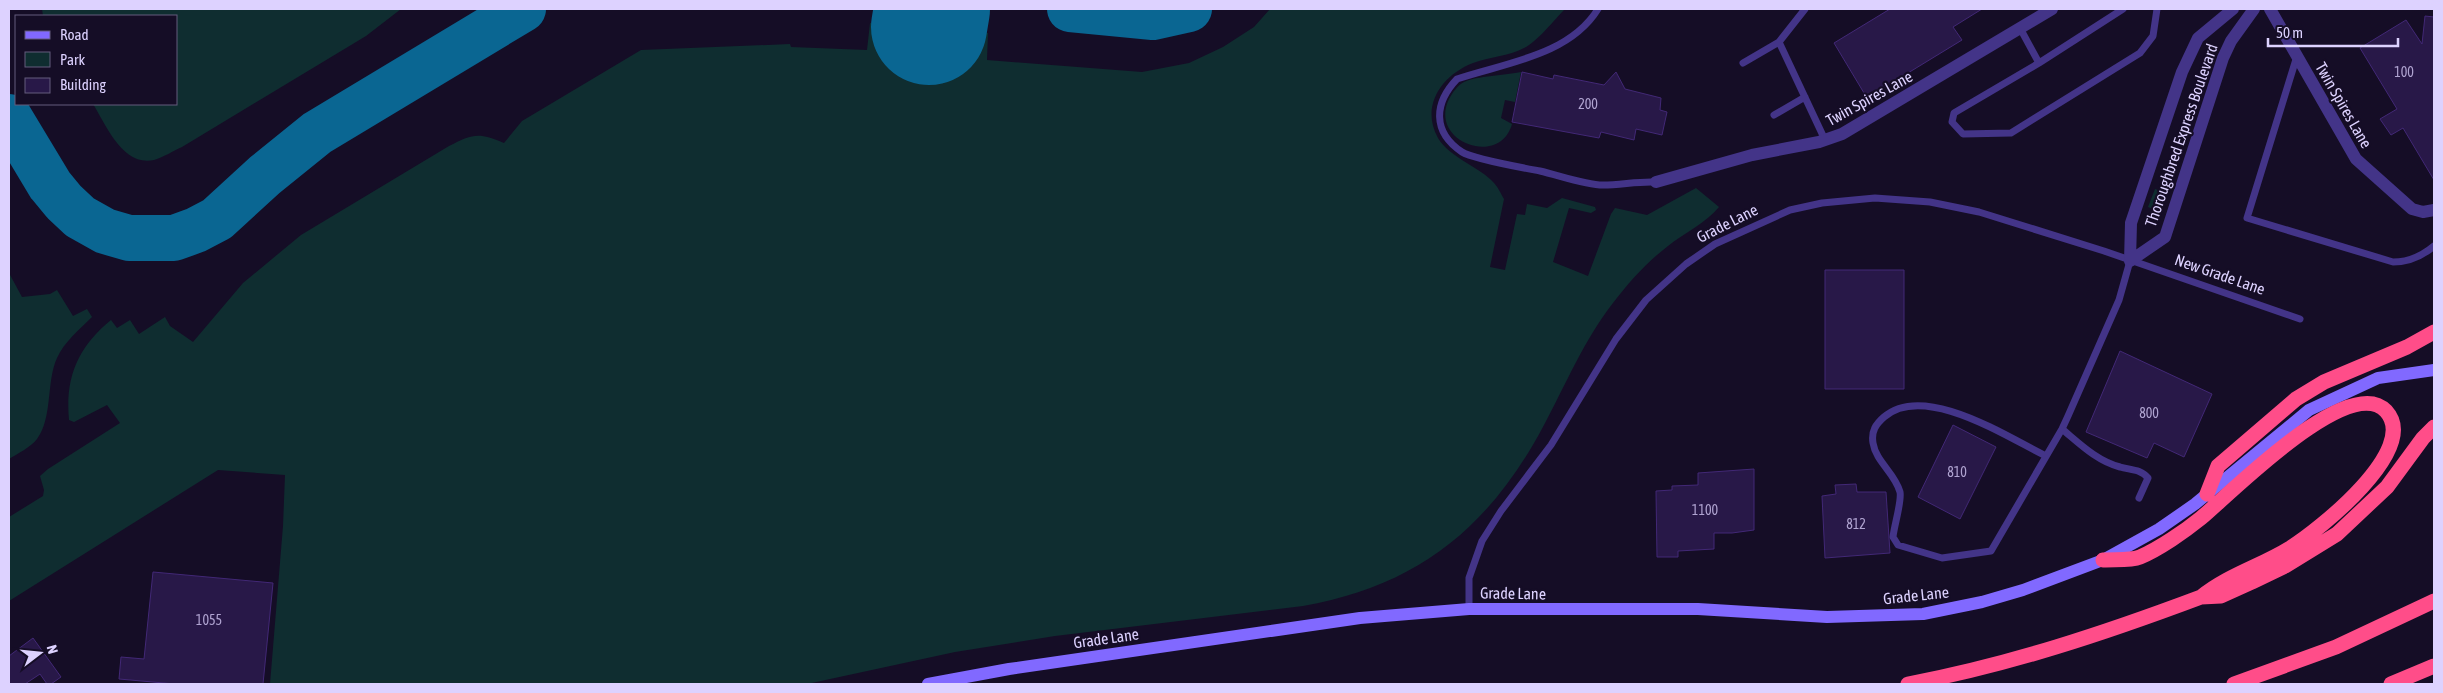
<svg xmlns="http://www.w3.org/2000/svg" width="2443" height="693" viewBox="0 0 2443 693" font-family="'Asap Condensed',sans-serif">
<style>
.green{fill:#0f2d30}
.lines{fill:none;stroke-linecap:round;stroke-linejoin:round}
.taxiway{stroke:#0a6692;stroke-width:46}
.runway{stroke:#0a6692;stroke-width:116}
.building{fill:#281848;stroke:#422876}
.lane{stroke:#433488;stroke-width:7}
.street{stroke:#433488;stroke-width:12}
.secondary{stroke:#8169ff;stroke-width:12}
.highway{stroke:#ff4d89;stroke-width:15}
.labels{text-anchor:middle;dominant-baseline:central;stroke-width:4.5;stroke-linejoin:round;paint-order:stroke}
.number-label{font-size:14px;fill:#b0a4d1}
.street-label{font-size:16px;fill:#ddd2ff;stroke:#150d26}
</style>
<rect width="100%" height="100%" fill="#150d26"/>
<path class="green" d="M42,9h359l-35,27 -184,111c-9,4 -18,10 -28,13 -31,7 -48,-35 -61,-56h83v-88h-133z
M1270,9h295c-10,10 -28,33 -41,39 -15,8 -35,9 -51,15 -31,12 -53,43 -35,75 12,20 42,29 56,45 4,4 7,11 10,16l-14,68 15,3 12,-56 8,1 2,-11 20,4 15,-10 33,9 1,3 -5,3 -22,-5 -16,54 35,14 23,-62 4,-6 32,7 49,-27 23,19c-13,16 -35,26 -51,39 -21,16 -39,36 -55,57 -29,37 -47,81 -69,122 -55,104 -128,161 -241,181l-248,30 -100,16 -148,32h-537l13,-158 2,-51 -67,-5 -209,131v-84l34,-21 1,-6 -4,-14 8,-7 72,-46 -13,-18 -33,17 -5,-2c-4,-43 9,-73 42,-100l6,8 13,-8 9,14 26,-17 5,9 23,16 50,-59 58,-48 148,-89c24,-12 29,-14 55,-3l18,-22 119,-71 149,-6 1,3 76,3 3,-27 118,10 -1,27 155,12 47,-9 34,-16 31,-20z
M1521,72l-6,30 -10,-2 -4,18 11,6c-12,44 -84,18 -63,-25 4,-7 8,-13 15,-17 12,-6 43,-7 57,-10z
M2155,189l12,4 -7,19 -12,-5z
M9,273l13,24 28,-3 7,-4 16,26 14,-7 5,8c-12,12 -28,25 -35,41 -11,24 -4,59 -20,81 -6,8 -20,15 -28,20z"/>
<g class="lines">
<path class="taxiway" d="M1070,9l83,8 36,-8
M9,117l41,68 14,17 16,15 25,14 24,7h45l22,-8 21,-11 48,-44 52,-42 206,-124"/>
<path class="runway" d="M929,27l3,-18"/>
</g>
<path class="building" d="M1890,9h92l-29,18 9,13 -95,58 -33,-55z
M2425,16l9,1v163l-31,-52 -12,7 -11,-16 17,-10 -37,-61 46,-28 16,24z
M1522,72l31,7 1,-4 50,10 12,-13 9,17 36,9 -1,12 7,2 -5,23 -26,-6 -2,11 -33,-8 -2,6 -87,-16z
M1825,270h79v119h-79z
M2120,351l92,43 -28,63 -30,-14 -7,15 -61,-26z
M1953,425l43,22 -36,72 -42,-22z
M1754,469v61l-22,3h-18v16l-36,2v6h-21l-1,-66 16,-1v-4l26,-1v-12z
M1856,484l1,8h29l4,61 -65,5 -3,-62 14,-2 -1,-9z
M153,572l120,11 -10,101h-88l-56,-5 2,-22 23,2z
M33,638l28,39 -10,7h-4l-7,-10 -15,10h-16v-28z"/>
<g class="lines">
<path class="lane" d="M1598,9c-29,47 -94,54 -141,70 -23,24 -25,53 5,73 11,7 62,16 78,19 18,4 45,14 63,14 18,0 35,-4 53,-3
M1805,9l-26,33 46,98
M2123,9l-84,54 -85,50 -2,9 11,12 48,-1 129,-80 13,-17 4,-27
M2020,28l19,35
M2297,56l-50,162 146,44c16,0 28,-5 41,-16
M1743,63l36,-21
M1774,115l31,-18
M2062,429c18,15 35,32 58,38 10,3 21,2 28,11l-9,20
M2046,456c-39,-19 -122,-74 -162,-39 -8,7 -13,14 -11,26 3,19 22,30 27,49 2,9 -6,34 -7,45l5,8 44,13 49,-7 71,-122 6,-13 51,-116 11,-39
M1469,609v-31l13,-37 19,-30 50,-66 65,-106 30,-39 40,-36 29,-20 75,-34 32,-7 53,-5 55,4 49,10 125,39 196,68"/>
<path class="street" d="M2270,9l86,150 56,50 11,3 11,-2
M1656,182l96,-27 67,-13 23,-8 210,-125
M2130,261l35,-24 58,-179 8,-17 23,-32
M2130,261l1,-38 51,-151 16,-34 35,-29"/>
<path class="secondary" d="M928,684l81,-15 351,-51 109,-9h229l129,8 96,-3 59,-12 41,-12 80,-30 56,-31 36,-25 114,-94 69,-32 56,-8"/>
<path class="highway" d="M2207,494l11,-28 78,-67 28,-17 83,-35 27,-15
M2103,560c11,-1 27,1 37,-3 19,-8 45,-26 61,-39 29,-24 148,-146 185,-107 35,38 -67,119 -96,137 -29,18 -62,27 -89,49
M1908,684c101,-19 197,-51 293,-87l20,-1 31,-14 33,-16 52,-32 50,-47 36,-49 11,-11
M2234,684l102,-37 98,-46
M2391,684l43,-18"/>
</g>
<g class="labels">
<g class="number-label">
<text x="2404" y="72">100</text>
<text x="1588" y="104">200</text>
<text x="2149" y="413">800</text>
<text x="1957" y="472">810</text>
<text x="1705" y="510">1100</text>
<text x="1856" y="524">812</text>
<text x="209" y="620">1055</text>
</g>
<g class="street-label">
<text transform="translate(1869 98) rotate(-29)">Twin Spires Lane</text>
<text transform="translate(2344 105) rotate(60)">Twin Spires Lane</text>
<text transform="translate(2181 135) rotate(-71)">Thoroughbred Express Boulevard</text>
<text transform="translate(1727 223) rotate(-27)">Grade Lane</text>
<text transform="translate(2220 274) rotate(19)">New Grade Lane</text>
<text transform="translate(1513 593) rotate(1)">Grade Lane</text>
<text transform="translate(1916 595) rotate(-6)">Grade Lane</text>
<text transform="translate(1106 638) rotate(-8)">Grade Lane</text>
</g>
</g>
<rect width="2443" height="693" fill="none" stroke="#ddd2ff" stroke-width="20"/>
<rect x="15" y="15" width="162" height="90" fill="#150d26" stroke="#655c7d"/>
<rect x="25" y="31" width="25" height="8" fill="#8169ff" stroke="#655c7d"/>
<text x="60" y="40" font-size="15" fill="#ddd2ff">Road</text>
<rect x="25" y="52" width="25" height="15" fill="#0f2d30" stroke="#655c7d"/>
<text x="60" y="65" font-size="15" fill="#ddd2ff">Park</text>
<rect x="25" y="78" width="25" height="15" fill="#281848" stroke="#655c7d"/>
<text x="60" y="90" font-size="15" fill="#ddd2ff">Building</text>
<g transform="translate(40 653) rotate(74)" stroke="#150d26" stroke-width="4" paint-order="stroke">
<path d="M0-4L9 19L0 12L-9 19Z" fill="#ddd2ff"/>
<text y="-8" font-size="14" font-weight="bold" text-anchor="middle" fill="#ddd2ff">N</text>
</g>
<path d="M2268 38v8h130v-8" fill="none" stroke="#ddd2ff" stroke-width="2.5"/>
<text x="2276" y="38" font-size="15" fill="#ddd2ff" stroke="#150d26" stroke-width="4" paint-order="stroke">50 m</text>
</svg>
